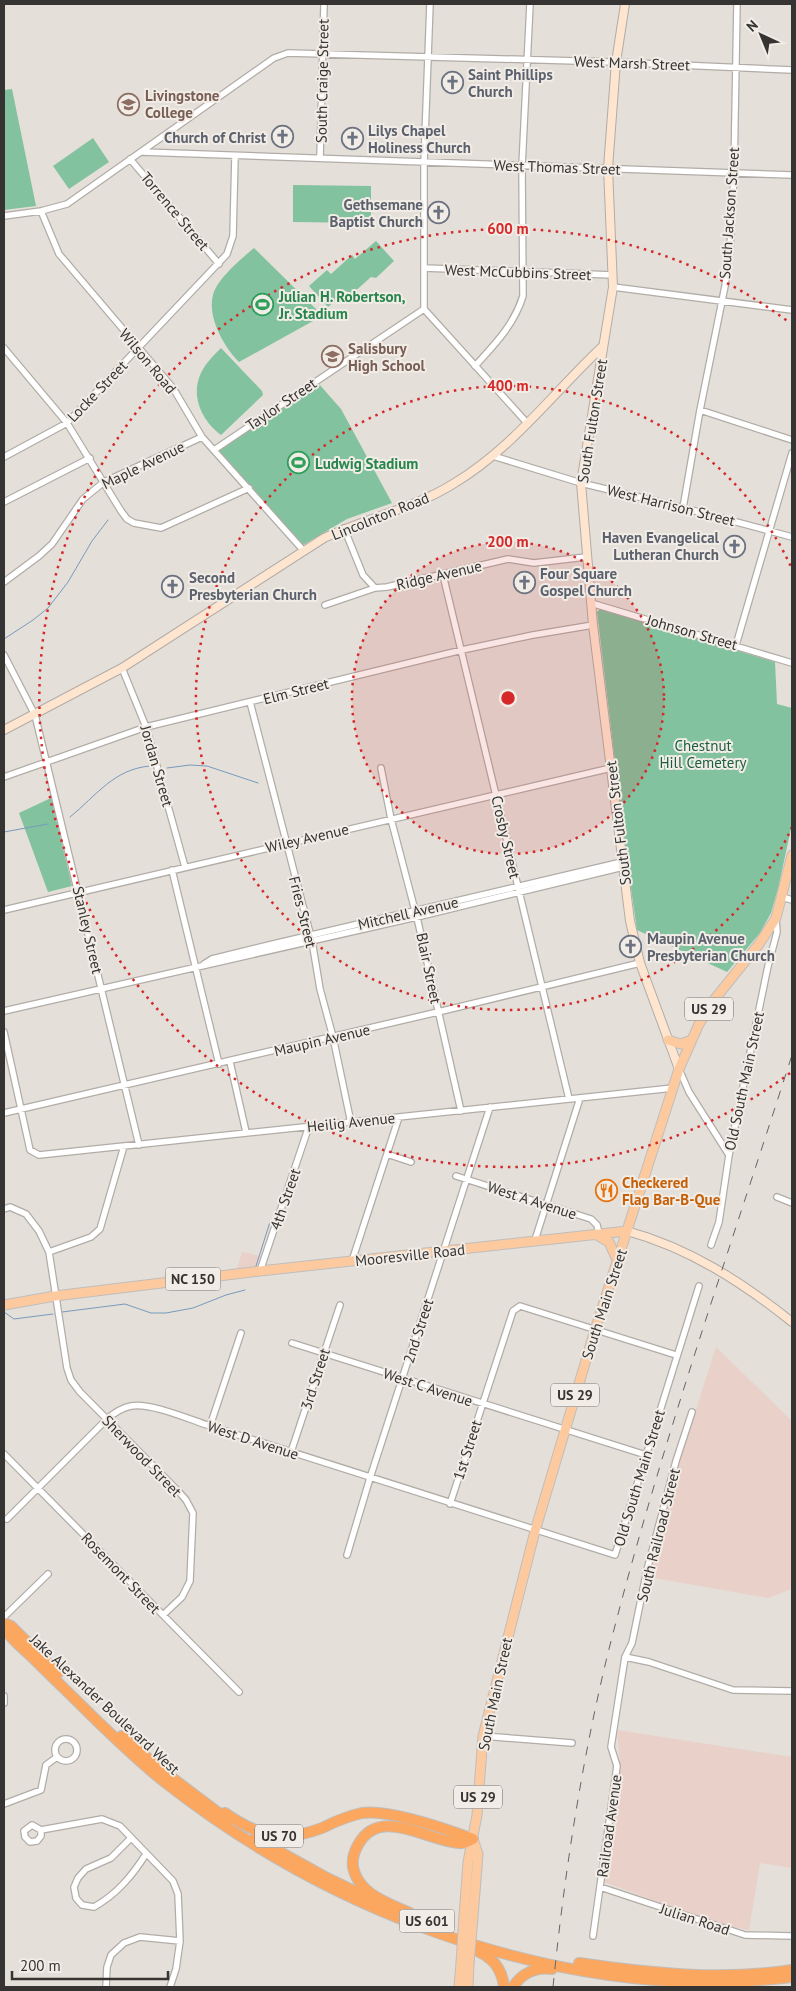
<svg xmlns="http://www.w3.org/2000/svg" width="796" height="1991" viewBox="0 0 796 1991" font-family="'PT Sans',sans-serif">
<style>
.industrial{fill:#e9d0c8}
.green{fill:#82c29f}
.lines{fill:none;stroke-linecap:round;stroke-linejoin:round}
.stream{stroke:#789abe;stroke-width:1}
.street-casing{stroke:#b2aca7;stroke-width:8}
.secondary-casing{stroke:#b2aca7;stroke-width:10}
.primary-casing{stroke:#bfbebd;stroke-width:11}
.highway-casing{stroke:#bfbebd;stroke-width:12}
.street{stroke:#fff;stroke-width:5.5}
.secondary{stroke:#fee5cf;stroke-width:8}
.primary{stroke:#fdcaa0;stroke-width:9}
.highway{stroke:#fca760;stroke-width:10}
.rail{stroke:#676461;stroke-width:1;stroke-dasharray:9 9;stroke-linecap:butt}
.primary-bridge-casing{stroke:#bfbebd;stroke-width:11;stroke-linecap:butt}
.primary-bridge{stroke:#fdcaa0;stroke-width:9}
.ring{fill:none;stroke:#d62828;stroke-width:2.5;stroke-dasharray:2.5 5}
.labels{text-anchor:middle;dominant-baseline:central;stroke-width:4;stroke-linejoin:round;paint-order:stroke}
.shield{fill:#f2ece6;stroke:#6e6b68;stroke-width:1}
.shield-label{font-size:14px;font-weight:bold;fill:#363432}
.street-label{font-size:15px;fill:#363432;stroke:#f2ece6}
.worship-label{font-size:15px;font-weight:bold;fill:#5b616d;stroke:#f2ece6;text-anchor:start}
.education-label{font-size:15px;font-weight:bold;fill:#785e54;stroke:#f2ece6;text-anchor:start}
.leisure-label{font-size:15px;font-weight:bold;fill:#27864d;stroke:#f2ece6;text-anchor:start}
.park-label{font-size:15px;fill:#195e3f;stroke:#f2ece6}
.food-label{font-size:15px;font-weight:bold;fill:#c56008;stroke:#f2ece6;text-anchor:start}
.centre{fill:#d62828;stroke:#f2ece6;stroke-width:2.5}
.ring-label{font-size:15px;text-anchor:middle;font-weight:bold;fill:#d62828;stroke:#f2ece6;stroke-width:4;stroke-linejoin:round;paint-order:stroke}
</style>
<rect width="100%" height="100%" fill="#e4dfd9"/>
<path class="industrial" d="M242,1252l18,4 -3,11 -20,2z
M716,1347l76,74v168l-24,9 -125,-22z
M617,1730l175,27v111l-32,-5 -11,67 -33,-7 -112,-41 16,-119z"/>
<path class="green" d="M12,89l24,117 -32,4v-120z
M93,138l16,24 -40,27 -16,-23z
M293,185l78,1v37l-78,-1z
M376,241l18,20 -18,17 -5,-1 -19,17 -6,-3 -18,16 -19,-21 18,-16 4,4 21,-19 3,4z
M254,248l62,61 3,7 -6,5 -74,41c-15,-15 -32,-45 -26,-67 4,-16 29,-37 41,-47z
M221,348l41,43 1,4 -42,40c-19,-14 -31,-39 -20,-62 4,-9 13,-18 20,-25z
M319,384l22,25 51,94 -45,16 -44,26 -85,-94z
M600,609l175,53 2,42 15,4v116l-14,65 -7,24 -11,20 -33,39 -90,-42 -10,-69 -30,-249z
M51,798l21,88 -24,6 -29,-79z"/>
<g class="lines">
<path class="stream" d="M4,639l29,-19 15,-12 20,-26 24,-41 16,-21
M167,768l23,-3 17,1 51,17
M70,817c27,-22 44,-48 80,-51
M4,832l44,-8
M256,1266l14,-44
M4,1312l10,7 39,-5
M62,1312l63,-8 26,9h15l27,-5 33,-13 19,-5"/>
<defs>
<path id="street" d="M430,4l-6,159v146l104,115
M142,152l650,23
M320,158l4,-154
M130,159l89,105
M41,211l18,43 114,134 29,49 101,113
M4,216l37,-5 26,-7 207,-146 14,-5 324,9 180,8
M424,268l189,7
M613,287l179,23
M4,348l63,75 54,88 6,8 7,4 27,5 88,-40
M475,366c20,-22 39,-41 48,-70l-1,-130 8,-162
M700,410l92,30
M214,450l210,-141
M493,456l88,27 107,26 104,28
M4,457l63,-34 160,-169 6,-18 2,-80
M4,502l86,-44
M683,508l17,-98 25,-124 5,-37 4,-76 3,-169
M344,528l19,47 12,13
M443,575l126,524
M4,582l35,-26 13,-12 31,-45 21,-17 98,-45
M591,603l201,60
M325,605l50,-17 12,-1 121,-28 26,4 52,-6
M736,645l56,-192
M4,655l31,60 104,430
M122,668l24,59 39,140
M250,702l62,239 8,48 13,48 18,86
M381,768l10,51 27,103 43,189
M4,777l142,-50 316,-77 71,-15 60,-10
M172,870l47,194
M782,897l10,3
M4,910l607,-142
M204,964l8,-5 57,-14 353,-83
M4,1011l417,-95 202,-49
M4,1032l26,118 9,5 634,-67
M230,1062l16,70
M679,1069l10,23 40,63
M4,1113l434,-101 202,-49
M387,1154l24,8
M456,1176l135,43 6,6 2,8
M777,1197l15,6
M4,1209l6,-2 16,7 13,17 10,21 18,116 4,12 9,12 99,100 7,8 7,13 -3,68 -8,16 -19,18
M535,1240l45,-142
M711,1245l8,-23 10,-67 39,-189 9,-34 -1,-12
M49,1252l42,-15 9,-8 24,-83
M352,1261l47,-144
M260,1271l49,-145
M292,1343l354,112
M210,1426l31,-93
M291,1452l49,-147
M4,1454l235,238
M450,1504l63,-193 7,-5 156,49
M7,1519l100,-100c7,-6 14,-11 24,-13 19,-4 60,14 79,20l405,129 84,-269
M347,1555l23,-77 120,-371
M4,1617l44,-43
M625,1657l24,5 84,28 59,1
M4,1696v7
M483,1736l89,7
M55 1750a11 11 0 1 1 22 0a11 11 0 1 1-22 0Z
M4,1804l37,-14 5,-25 11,-8
M41,1830v6l-4,5 -7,1 -5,-5 -1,-6 8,-6 9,5 61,-11 18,7 53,55 5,13 2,47 -4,28 -6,18
M131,1838l-20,20 -25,11 -8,9 -4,9 2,11 6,7 12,2c23,-13 38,-31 52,-53
M600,1887l145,48 47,1
M593,1936l24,-170 -6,-19 14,-90 7,-14 15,-73 29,-109 16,-49
M106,1987l1,-20 4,-12 13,-12 16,-6 40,4"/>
<path id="secondary" d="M625,4l-9,58 -8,106 5,119 -32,196 12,142 37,296 10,42 39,106
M4,730l118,-62 202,-130c42,-20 89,-29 129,-54 59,-35 100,-91 150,-138
M627,1231c62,17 115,51 165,91"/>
<path id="primary" d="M668,1040l13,4 11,-4
M595,1234l14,8 8,18
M4,1305l51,-9 205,-25 367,-40
M464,1916l4,-54 9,-47 6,-79 52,-205 60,-201 84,-261 20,-45 15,-24 45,-56 17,-26 16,-63
M473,1917l5,-63 -5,-15
M459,1987l2,-24
M468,1987l1,-23"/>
<path id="highway" d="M4,1623l7,3 47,47
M4,1628c7,11 18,20 28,29 20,20 41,40 61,60 24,23 47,46 73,66 153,120 345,196 541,200 28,0 57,-3 85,-6
M122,1736l37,32 69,52
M225,1813c33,23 58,30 97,15 12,-6 26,-12 40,-15 27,-4 84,16 111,26
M255,1838l72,40 54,26
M404,1913l40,15
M410,1913c-22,-10 -52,-19 -57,-46 -1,-7 1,-15 5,-22 21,-40 69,-4 101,-2 4,1 10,-2 14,-4
M473,1949c19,7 29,19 31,38
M579,1963c71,10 142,18 213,7
M513,1987c9,-14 23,-20 39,-18"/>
</defs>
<use href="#street" class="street-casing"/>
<use href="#secondary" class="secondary-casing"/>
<use href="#primary" class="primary-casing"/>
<use href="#highway" class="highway-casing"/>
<use href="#street" class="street"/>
<use href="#secondary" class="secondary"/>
<use href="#primary" class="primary"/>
<use href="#highway" class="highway"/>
<path class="rail" d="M553,1987c11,-110 28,-222 54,-330 51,-204 121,-402 185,-602"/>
<defs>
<path id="primary-bridge" d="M461,1963l3,-47
M469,1964l4,-47"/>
</defs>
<use href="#primary-bridge" class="primary-bridge-casing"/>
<use href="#primary-bridge" class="primary-bridge"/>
</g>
<circle cx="508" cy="698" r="156" fill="#d62828" fill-opacity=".12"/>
<g class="ring">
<circle cx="508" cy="698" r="156"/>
<path d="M792 827A312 312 0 1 1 792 569"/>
<path d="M790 1073A469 469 0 1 1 790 323"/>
</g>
<defs>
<symbol id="church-ring" viewBox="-11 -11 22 22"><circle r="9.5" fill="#f2ece6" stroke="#6b7280" stroke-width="1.5"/><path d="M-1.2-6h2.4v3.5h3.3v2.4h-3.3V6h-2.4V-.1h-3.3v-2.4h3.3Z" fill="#6b7280"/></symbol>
<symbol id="university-ring" viewBox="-11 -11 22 22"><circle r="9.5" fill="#f2ece6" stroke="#8d6e63" stroke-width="1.5"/><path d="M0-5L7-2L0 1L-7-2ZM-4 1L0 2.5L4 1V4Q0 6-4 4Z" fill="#8d6e63"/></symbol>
<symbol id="stadium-ring" viewBox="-11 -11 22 22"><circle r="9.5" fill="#f2ece6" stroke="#2e9e5b" stroke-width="1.5"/><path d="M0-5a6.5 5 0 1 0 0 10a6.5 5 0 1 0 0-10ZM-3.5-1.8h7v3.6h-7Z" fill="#2e9e5b"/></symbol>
<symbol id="school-ring" viewBox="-11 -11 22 22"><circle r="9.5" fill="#f2ece6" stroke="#8d6e63" stroke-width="1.5"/><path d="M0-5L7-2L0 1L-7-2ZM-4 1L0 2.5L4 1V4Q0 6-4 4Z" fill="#8d6e63"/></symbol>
<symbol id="restaurant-ring" viewBox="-11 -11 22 22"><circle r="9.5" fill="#f2ece6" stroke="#e8710a" stroke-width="1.5"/><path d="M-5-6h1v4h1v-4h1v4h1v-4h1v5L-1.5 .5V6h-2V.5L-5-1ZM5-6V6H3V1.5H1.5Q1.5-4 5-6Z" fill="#e8710a"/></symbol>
</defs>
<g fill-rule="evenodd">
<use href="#church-ring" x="440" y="70" width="25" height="25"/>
<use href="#university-ring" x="116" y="92" width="25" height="25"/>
<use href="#church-ring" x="270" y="124" width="25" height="25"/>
<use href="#church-ring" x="340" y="126" width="25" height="25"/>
<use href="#church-ring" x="426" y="200" width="25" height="25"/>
<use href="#stadium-ring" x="250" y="292" width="25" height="25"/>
<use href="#school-ring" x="320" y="344" width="25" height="25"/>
<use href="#stadium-ring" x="286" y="450" width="25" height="25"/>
<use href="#church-ring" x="722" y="534" width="25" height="25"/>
<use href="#church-ring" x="512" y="570" width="25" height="25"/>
<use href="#church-ring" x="160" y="574" width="25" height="25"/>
<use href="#church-ring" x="618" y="934" width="25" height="25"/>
<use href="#restaurant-ring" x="594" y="1178" width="25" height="25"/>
</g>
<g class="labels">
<g class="shield">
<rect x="685" y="997.5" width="48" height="23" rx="4"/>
<rect x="165.5" y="1267.5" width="55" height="23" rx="4"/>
<rect x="551" y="1383.5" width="48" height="23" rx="4"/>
<rect x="454" y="1785.5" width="48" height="23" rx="4"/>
<rect x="255" y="1824.5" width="48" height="23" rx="4"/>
<rect x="399.5" y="1909.5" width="55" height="23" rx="4"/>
</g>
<g class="shield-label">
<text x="709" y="1009">US 29</text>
<text x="193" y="1279">NC 150</text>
<text x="575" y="1395">US 29</text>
<text x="478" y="1797">US 29</text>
<text x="279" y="1836">US 70</text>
<text x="427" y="1921">US 601</text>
</g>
<g class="street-label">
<text transform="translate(632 63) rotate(2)">West Marsh Street</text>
<text transform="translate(322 81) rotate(-89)">South Craige Street</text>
<text transform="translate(557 167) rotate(2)">West Thomas Street</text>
<text transform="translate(175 211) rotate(50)">Torrence Street</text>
<text transform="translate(729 213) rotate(-86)">South Jackson Street</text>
<text transform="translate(518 272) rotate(2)">West McCubbins Street</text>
<text transform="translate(148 361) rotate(50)">Wilson Road</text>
<text transform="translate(97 391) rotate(-46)">Locke Street</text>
<text transform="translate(281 404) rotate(-34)">Taylor Street</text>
<text transform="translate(592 421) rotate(-81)">South Fulton Street</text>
<text transform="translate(143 465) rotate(-26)">Maple Avenue</text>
<text transform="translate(671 505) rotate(14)">West Harrison Street</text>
<text transform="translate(380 516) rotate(-22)">Lincolnton Road</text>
<text transform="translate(439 575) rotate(-13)">Ridge Avenue</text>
<text transform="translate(692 632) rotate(16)">Johnson Street</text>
<text transform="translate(296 691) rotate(-14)">Elm Street</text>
<text transform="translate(157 766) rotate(74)">Jordan Street</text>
<text transform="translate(618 823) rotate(-97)">South Fulton Street</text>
<text transform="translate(506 837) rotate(77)">Crosby Street</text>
<text transform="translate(307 838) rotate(-13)">Wiley Avenue</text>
<text transform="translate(303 912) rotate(76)">Fries Street</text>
<text transform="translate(408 913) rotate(-13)">Mitchell Avenue</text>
<text transform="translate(88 930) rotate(77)">Stanley Street</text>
<text transform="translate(429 968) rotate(78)">Blair Street</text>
<text transform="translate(322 1040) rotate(-13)">Maupin Avenue</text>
<text transform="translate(744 1081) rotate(-78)">Old South Main Street</text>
<text transform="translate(351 1122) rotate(-6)">Heilig Avenue</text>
<text transform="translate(285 1199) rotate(-71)">4th Street</text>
<text transform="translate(532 1200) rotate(18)">West A Avenue</text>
<text transform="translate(410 1255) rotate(-6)">Mooresville Road</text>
<text transform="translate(604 1304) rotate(-72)">South Main Street</text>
<text transform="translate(418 1331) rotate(-72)">2nd Street</text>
<text transform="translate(315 1379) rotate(-72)">3rd Street</text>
<text transform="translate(428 1387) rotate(18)">West C Avenue</text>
<text transform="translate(253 1440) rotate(18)">West D Avenue</text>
<text transform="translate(467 1450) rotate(-72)">1st Street</text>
<text transform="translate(142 1456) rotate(46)">Sherwood Street</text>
<text transform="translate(639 1478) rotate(-73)">Old South Main Street</text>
<text transform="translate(658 1535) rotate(-76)">South Railroad Street</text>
<text transform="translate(121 1573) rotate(46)">Rosemont Street</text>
<text transform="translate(495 1694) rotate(-78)">South Main Street</text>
<text transform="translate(105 1704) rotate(43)">Jake Alexander Boulevard West</text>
<text transform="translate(609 1826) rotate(-82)">Railroad Avenue</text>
<text transform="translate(695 1919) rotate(18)">Julian Road</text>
</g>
<g class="worship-label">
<text x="468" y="74">Saint Phillips<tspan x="468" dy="17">Church</tspan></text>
<text x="368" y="130">Lilys Chapel<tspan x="368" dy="17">Holiness Church</tspan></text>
<text x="266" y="137" text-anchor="end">Church of Christ</text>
<text x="423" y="204" text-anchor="end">Gethsemane<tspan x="423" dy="17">Baptist Church</tspan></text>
<text x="719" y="537" text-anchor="end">Haven Evangelical<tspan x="719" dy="17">Lutheran Church</tspan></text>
<text x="540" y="573">Four Square<tspan x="540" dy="17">Gospel Church</tspan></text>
<text x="189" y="577">Second<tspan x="189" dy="17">Presbyterian Church</tspan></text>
<text x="647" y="938">Maupin Avenue<tspan x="647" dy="17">Presbyterian Church</tspan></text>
</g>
<g class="education-label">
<text x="145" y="95">Livingstone<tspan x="145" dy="17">College</tspan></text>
<text x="348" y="348">Salisbury<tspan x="348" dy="17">High School</tspan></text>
</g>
<g class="leisure-label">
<text x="279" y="296">Julian H. Robertson,<tspan x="279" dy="17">Jr. Stadium</tspan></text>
<text x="315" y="463">Ludwig Stadium</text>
</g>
<g class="park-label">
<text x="703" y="745">Chestnut<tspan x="703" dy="17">Hill Cemetery</tspan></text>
</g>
<g class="food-label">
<text x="622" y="1182">Checkered<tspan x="622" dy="17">Flag Bar-B-Que</tspan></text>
</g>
</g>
<circle cx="508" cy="698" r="8" class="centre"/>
<g class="ring-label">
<text x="508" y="234">600 m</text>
<text x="508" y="391">400 m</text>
<text x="508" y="547">200 m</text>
</g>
<rect width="796" height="1991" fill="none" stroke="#363432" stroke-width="10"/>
<g transform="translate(761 35) rotate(316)" stroke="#f2ece6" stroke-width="4" paint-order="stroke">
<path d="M0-4L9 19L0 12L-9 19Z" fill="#363432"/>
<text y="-8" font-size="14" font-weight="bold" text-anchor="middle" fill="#363432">N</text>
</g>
<path d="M12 1971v8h156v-8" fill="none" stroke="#363432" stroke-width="2.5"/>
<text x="20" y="1971" font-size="15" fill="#363432" stroke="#f2ece6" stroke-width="4" paint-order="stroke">200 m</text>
</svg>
